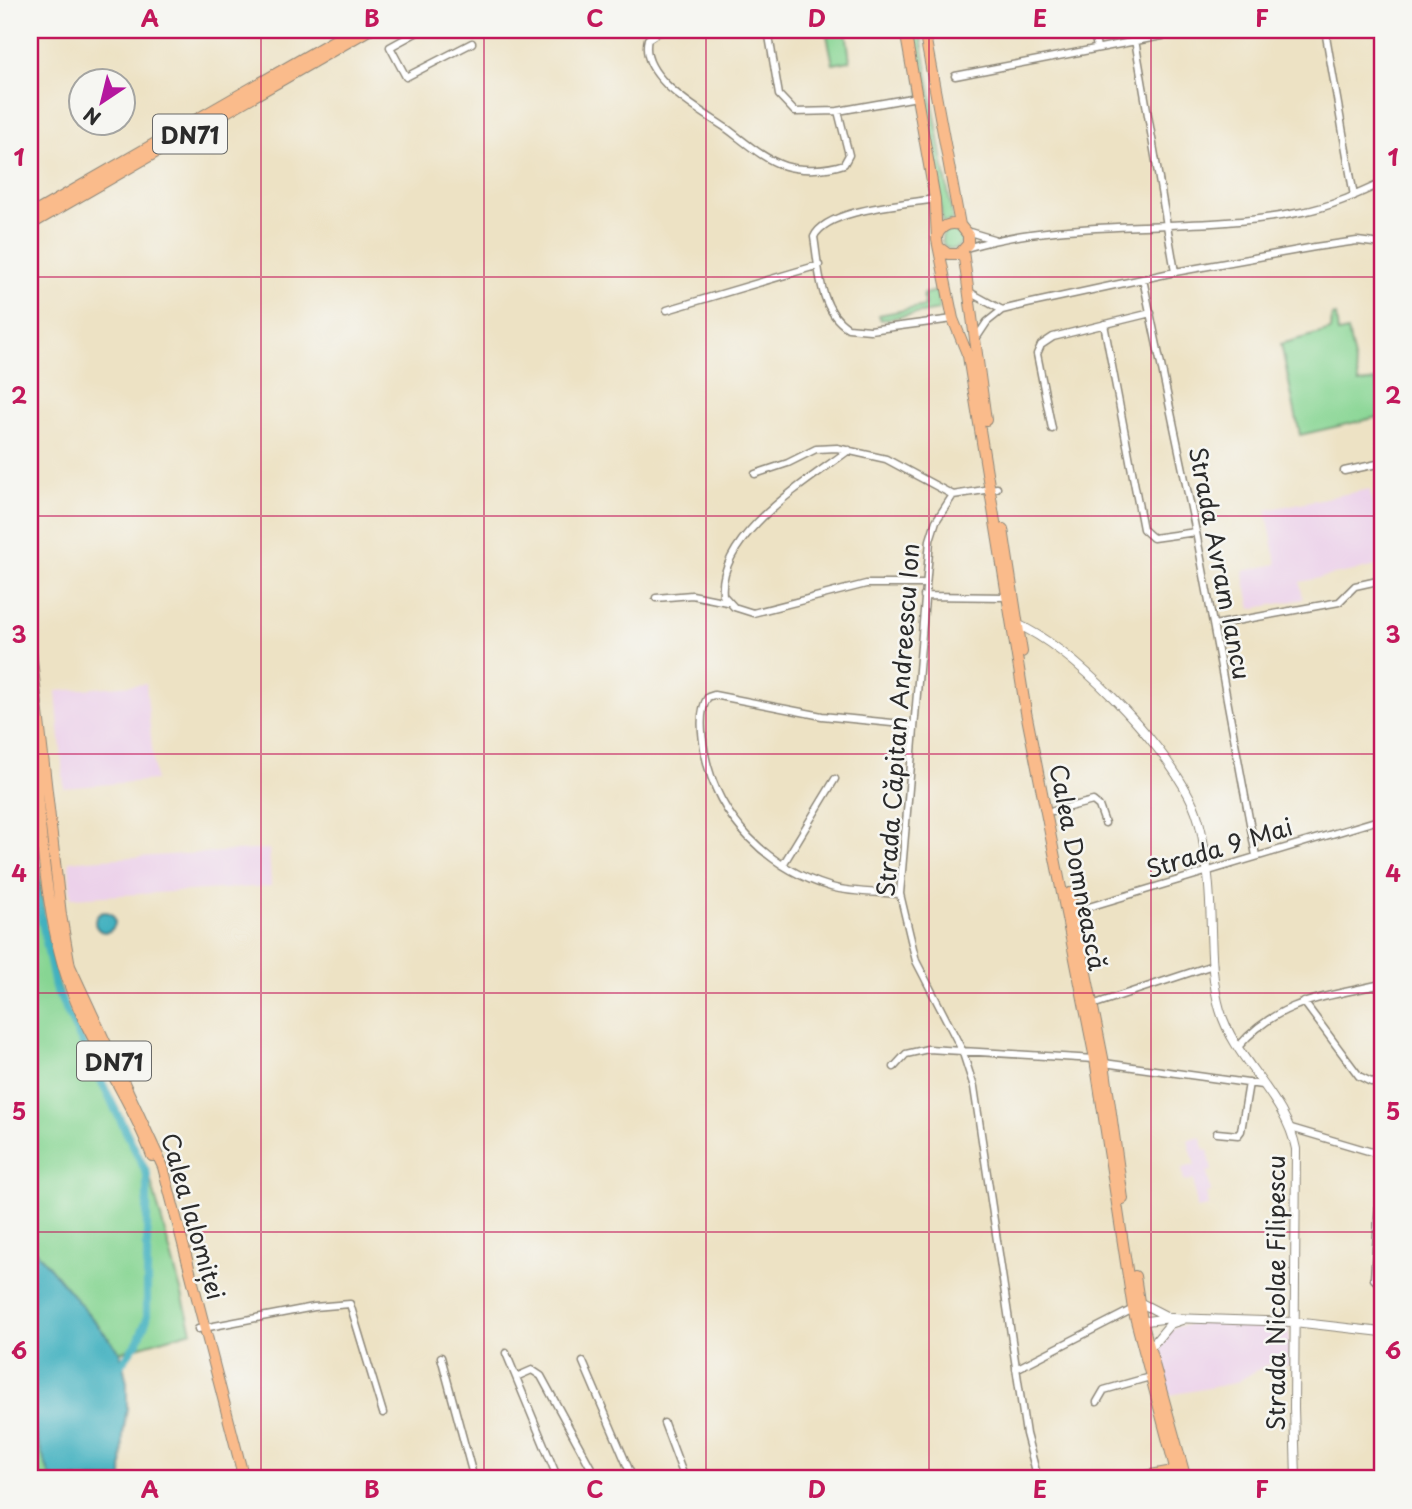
<svg xmlns="http://www.w3.org/2000/svg" width="1412" height="1509" viewBox="0 0 1412 1509" font-family="'Playpen Sans',sans-serif">
<style>
.built{fill:#ecd1ea}
.green{fill:#87d593;stroke:#59805f;stroke-width:2}
.water{fill:#43b1c0;stroke:#376e76;stroke-width:2}
.lines{fill:none;stroke-linecap:round;stroke-linejoin:round}
.canal{stroke:#43b1c0;stroke-width:8}
.minor-casing{stroke:#8c8678;stroke-width:9}
.tertiary-casing{stroke:#8c8678;stroke-width:10}
.primary-casing{stroke:#8c8678;stroke-width:12}
.minor{stroke:#fff;stroke-width:6}
.tertiary{stroke:#fff;stroke-width:8}
.primary{stroke:#fabb8b;stroke-width:10}
.grid{fill:none;stroke:#c2185b;stroke-width:2;stroke-opacity:0.55}
.labels{text-anchor:middle;dominant-baseline:central;stroke-width:5;stroke-linejoin:round;paint-order:stroke}
.shield{fill:#f6f6f2;stroke:#686867;stroke-width:2}
.shield-label{font-size:23px;font-weight:bold;fill:#2b2b2b}
.street-label{font-size:24px;fill:#2b2b2b;stroke:#f6f6f2}
.neatline{fill:none;stroke:#c2185b;stroke-width:2.5}
.grid-label{font-size:23px;text-anchor:middle;font-weight:bold;fill:#c2185b}
</style>
<rect width="100%" height="100%" fill="#f6f6f2"/>
<filter id="ink" filterUnits="userSpaceOnUse"><feTurbulence type="fractalNoise" baseFrequency=".0143" numOctaves="2"/><feDisplacementMap in="SourceGraphic" scale="14" xChannelSelector="R" yChannelSelector="G"/><feConvolveMatrix kernelMatrix="1 2 1 2 8 2 1 2 1" color-interpolation-filters="sRGB"/></filter>
<filter id="wash" filterUnits="userSpaceOnUse"><feTurbulence type="fractalNoise" baseFrequency=".00686" numOctaves="4" result="noise"/><feDisplacementMap in="SourceGraphic" scale="28" xChannelSelector="R" yChannelSelector="G"/><feGaussianBlur stdDeviation="1.57" result="paint"/><feColorMatrix in="noise" values="0 0 0 0 0 0 0 0 0 0 0 0 0 0 0 0 0 1.4 0 .05"/><feComposite in="paint" operator="in"/></filter>
<g filter="url(#wash)">
<rect width="100%" height="100%" fill="#ede2c4"/>
<path class="built" d="M1370,489l12,76 -82,17 3,17 -52,10 -8,-38 34,-7 -11,-54z
M146,684l9,96 -91,8 -8,-97z
M269,849l2,37 -200,12 -2,-37z
M1202,1137l2,14 4,-1 4,21 -5,1 4,20 -5,1 3,14 -13,2 -2,-29 -10,1 -2,-13 13,-3 -7,-25z
M1206,1322l83,3v40h-23l-31,18 -65,12 -13,-46 2,-9 6,-8 10,-5z"/>
<path class="green" d="M826,30h20l4,31 -17,3z
M910,30h10l33,190 -10,3z
M942 239a10 10 0 1 1 20 0a10 10 0 1 1-20 0Z
M937,291l2,19 -58,10 -2,-5 46,-9 -2,-12z
M1336,315l2,18 10,-2 11,52 17,-2 6,18v17l-82,19 -19,-91 50,-14 1,-14z
M30,798l17,133 13,56 13,35 76,152 43,157 -72,21 -90,-108z
M30,1419l21,60h-21z"/>
<path class="water" d="M95 922a10 10 0 1 1 20 0a10 10 0 1 1-20 0Z
M30,1244l90,108 7,30v26l-4,26 -1,45h-71l-21,-60z"/>
<g class="lines">
<path class="canal" d="M30,837l8,64 17,86 92,187v145l-9,22 -21,29"/>
</g>
</g>
<g filter="url(#ink)">
<g class="lines">
<defs>
<path id="minor" d="M421,30l-31,17 16,30 66,-34
M676,30l-17,2 -11,7c-10,38 52,71 78,89 18,13 37,31 59,38 17,5 42,4 59,-2l5,-9 -11,-44
M768,30l11,65 16,17 43,-1 79,-14
M1093,30l4,17
M1325,30l29,166
M1135,40l40,232
M955,76l238,-46
M935,199c-29,5 -109,10 -121,38 5,31 5,73 34,91l22,2 83,-11
M966,231l27,8
M966,248c108,-33 225,-13 336,-36 28,-5 54,-17 80,-29
M1143,279l53,253 60,324
M971,293l31,17
M667,310l152,-45
M1104,324l39,205 10,9 43,-6
M975,340l12,-18 15,-12 25,-6 148,-32 140,-25 42,-6 25,3
M1052,429l-15,-75 4,-9 12,-8 98,-24
M849,450c-41,31 -132,85 -126,145l11,12 19,6 113,-29h59
M1344,471l38,-8
M755,474l33,-11 28,-14 21,-1 49,11 67,36 44,-7
M953,495l-17,26 -6,19 -30,354 16,67 46,89 12,37 52,347 12,45
M924,596l83,1
M656,598l36,-3 35,7
M1214,625l125,-23 16,-16 27,-6
M1053,811l40,-10 6,5 6,17
M784,863l51,-84
M900,894c-23,-2 -48,-1 -69,-7 -63,-19 -113,-68 -126,-133 -3,-17 -7,-43 3,-57l6,-2 108,21 90,9
M1072,912l310,-93
M1304,1002l55,74 12,6 11,-2
M1089,1006l124,-41
M1238,1047c40,-47 88,-50 144,-63
M894,1067l12,-13 22,-5 167,10 9,4 158,22
M1291,1128l91,27
M1217,1133l21,2 3,-4 8,-48
M1382,1155l-8,124 8,7
M198,1329l116,-22 36,-3 33,109
M506,1353l52,126
M441,1357l33,122
M583,1362l50,117
M1016,1369l119,-61
M516,1377l16,-7 9,6 56,103
M1097,1402l7,-12 46,-13
M664,1423l21,56
M709,1474l2,5"/>
<path id="tertiary" d="M1015,623c60,27 144,115 174,173 12,22 15,48 18,72 7,46 0,97 13,142 15,51 66,87 76,139l-2,259 2,71
M1139,1302l29,15
M1138,1322l33,-4 123,4 88,10
M1150,1348l20,-24 12,-4"/>
<path id="primary" d="M905,30l30,169 2,41 16,79 15,37 58,356 69,347 38,250 45,170
M924,30l36,195
M30,215l322,-185
M30,225l339,-195
M937,236c4,-10 12,-14 23,-11l8,10v9l-9,10h-11l-8,-6
M963,251l23,169
M1003,529l19,123
M30,642l31,273 9,51 93,201 81,312
M30,721c9,77 12,173 34,247 19,67 64,123 88,188
M1070,893l34,170 19,136
M1135,1276l7,45 44,158
M1128,1479l51,-9"/>
</defs>
<use href="#minor" class="minor-casing"/>
<use href="#tertiary" class="tertiary-casing"/>
<use href="#primary" class="primary-casing"/>
<use href="#minor" class="minor"/>
<use href="#tertiary" class="tertiary"/>
<use href="#primary" class="primary"/>
</g>
</g>
<path class="grid" d="M261,30v1449M484,30v1449M706,30v1449M929,30v1449M1151,30v1449M30,277h1352M30,516h1352M30,754h1352M30,993h1352M30,1232h1352"/>
<g class="labels">
<g class="shield">
<rect x="153" y="114.5" width="74" height="39" rx="5"/>
<rect x="77" y="1041.5" width="74" height="39" rx="5"/>
</g>
<g class="shield-label">
<text x="190" y="134">DN71</text>
<text x="114" y="1061">DN71</text>
</g>
<g class="street-label">
<text transform="translate(1221 563) rotate(79)">Strada Avram Iancu</text>
<text transform="translate(897 720) rotate(-86)">Strada Căpitan Andreescu Ion</text>
<text transform="translate(1219 847) rotate(-17)">Strada 9 Mai</text>
<text transform="translate(1079 867) rotate(79)">Calea Domnească</text>
<text transform="translate(194 1216) rotate(74)">Calea Ialomiței</text>
<text transform="translate(1275 1293) rotate(-90)">Strada Nicolae Filipescu</text>
</g>
</g>
<rect width="1412" height="1509" fill="none" stroke="#f6f6f2" stroke-width="77"/>
<g transform="translate(102 102) rotate(215)"><circle r="33" fill="#f6f6f2" stroke="#a5a5a2" stroke-width="2"/>
<path d="M0-5L12 26L0 18L-12 26Z" fill="#b5179e"/>
<text y="-10" font-size="19" font-weight="bold" text-anchor="middle" fill="#2b2b2b">N</text>
</g>
<rect x="38" y="38" width="1336" height="1432" class="neatline"/>
<g class="grid-label">
<text x="150" y="27">A</text>
<text x="372" y="27">B</text>
<text x="595" y="27">C</text>
<text x="817" y="27">D</text>
<text x="1040" y="27">E</text>
<text x="1262" y="27">F</text>
<text x="19" y="166">1</text>
<text x="1393" y="166">1</text>
<text x="19" y="404">2</text>
<text x="1393" y="404">2</text>
<text x="19" y="643">3</text>
<text x="1393" y="643">3</text>
<text x="19" y="882">4</text>
<text x="1393" y="882">4</text>
<text x="19" y="1120">5</text>
<text x="1393" y="1120">5</text>
<text x="19" y="1359">6</text>
<text x="1393" y="1359">6</text>
<text x="150" y="1498">A</text>
<text x="372" y="1498">B</text>
<text x="595" y="1498">C</text>
<text x="817" y="1498">D</text>
<text x="1040" y="1498">E</text>
<text x="1262" y="1498">F</text>
</g>
</svg>
